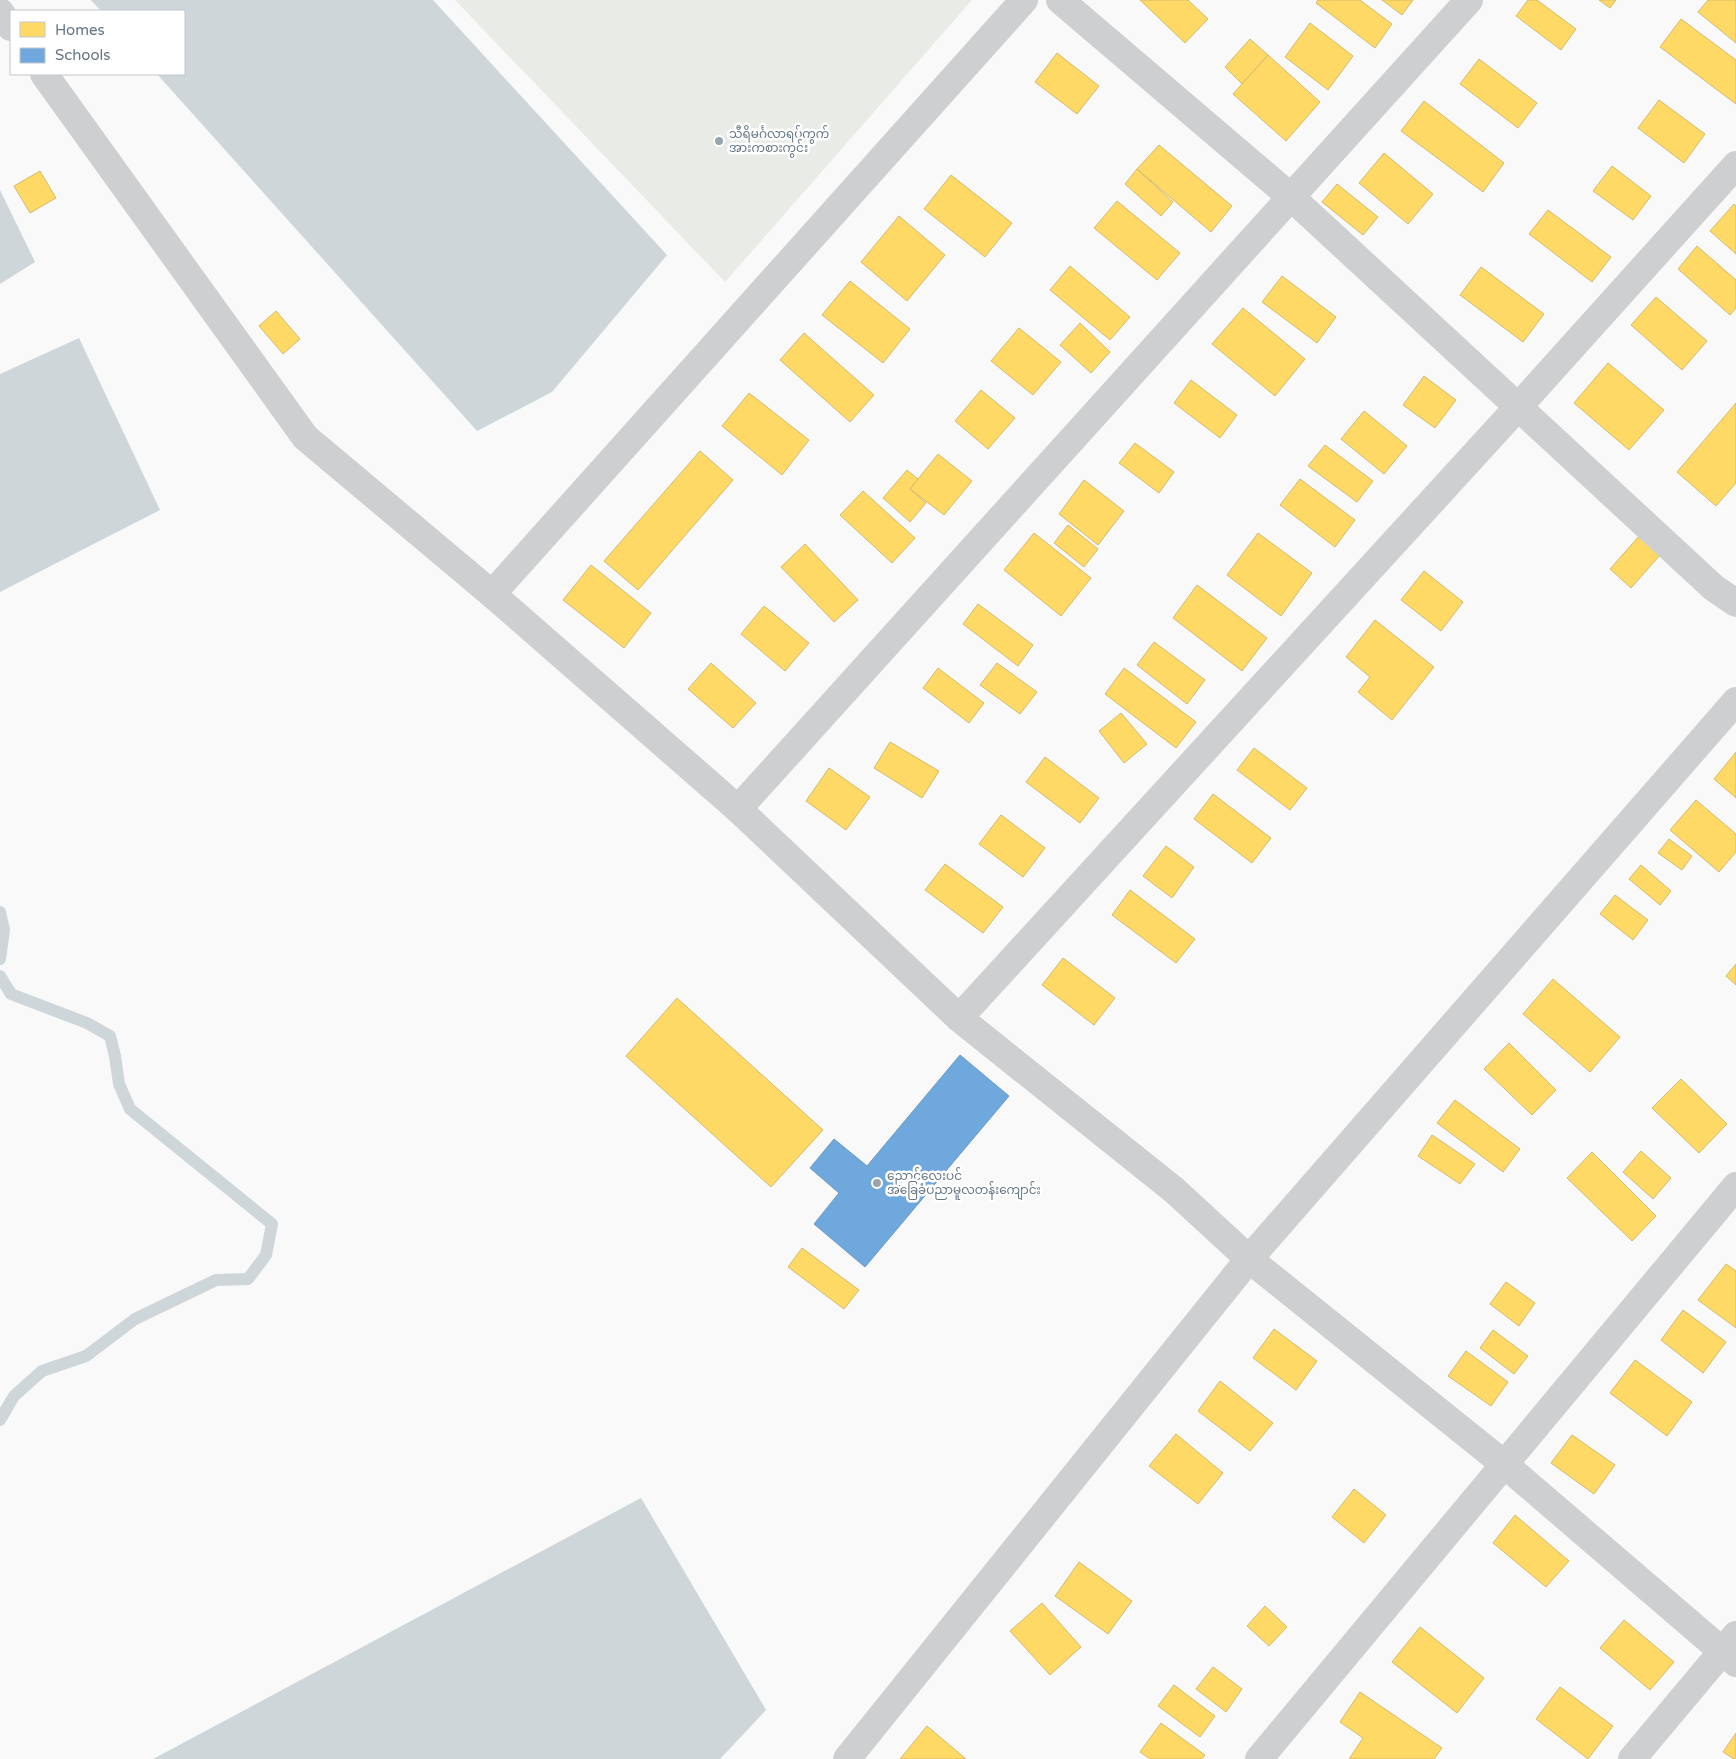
<svg xmlns="http://www.w3.org/2000/svg" width="1736" height="1759" font-family="'Varela Round','Noto Sans Myanmar',sans-serif">
<rect width="100%" height="100%" fill="#f9f9f9"/>
<path fill="#e8ebe6" d="M455 0H972L725 282Z"/>
<g fill="#ced6d9">
<path d="M91 0H433L667 255 552 392 477 431 157 74H184V11H101Z"/>
<path d="M0 190 35 262 0 284Z"/>
<path d="M79 338 160 510 0 592V374Z"/>
<path d="M641 1498 766 1710 720 1759H153Z"/>
</g>
<g fill="#ffd966" stroke="#d1bb6f">
<path d="M1140 0H1188L1208 19 1185 43Z"/>
<path d="M1318 0H1360L1392 24 1375 48 1316 3Z"/>
<path d="M1382 0H1413L1402 15Z"/>
<path d="M1528 0H1537L1576 29 1561 50 1516 16Z"/>
<path d="M1599 0H1616L1610 8Z"/>
<path d="M1708 0H1736V43L1698 12Z"/>
<path d="M1681 19 1736 60V104L1660 47Z"/>
<path d="M1310 23 1353 56 1328 90 1285 57Z"/>
<path d="M1250 39 1268 55 1242 84 1225 67Z"/>
<path d="M1057 53 1099 86 1077 114 1035 82Z"/>
<path d="M1268 55 1320 102 1286 141 1233 94Z"/>
<path d="M1479 59 1537 103 1518 128 1460 84Z"/>
<path d="M1659 100 1705 134 1684 163 1638 128Z"/>
<path d="M1424 101 1504 163 1483 192 1401 131Z"/>
<path d="M1159 145 1232 206 1211 232 1137 169Z"/>
<path d="M1384 153 1433 194 1408 224 1359 183Z"/>
<path d="M1612 166 1651 196 1633 220 1593 191Z"/>
<path d="M1137 169 1173 202 1161 216 1125 184Z"/>
<path d="M40 171 56 198 30 213 14 186Z"/>
<path d="M951 175 1012 223 985 257 924 209Z"/>
<path d="M1337 184 1378 217 1363 235 1322 202Z"/>
<path d="M1117 201 1180 253 1157 280 1094 228Z"/>
<path d="M1734 204 1736 206V254L1710 231Z"/>
<path d="M1548 210 1611 257 1592 282 1529 234Z"/>
<path d="M899 216 945 255 907 301 861 262Z"/>
<path d="M1697 246 1736 280V308L1730 315 1678 269Z"/>
<path d="M1070 266 1130 317 1110 340 1050 290Z"/>
<path d="M1481 267 1544 314 1523 342 1460 295Z"/>
<path d="M1282 276 1336 317 1317 343 1262 302Z"/>
<path d="M850 281 910 329 883 363 822 315Z"/>
<path d="M1656 297 1707 341 1682 370 1631 325Z"/>
<path d="M1243 308 1305 359 1275 396 1212 344Z"/>
<path d="M276 311 300 339 283 354 259 326Z"/>
<path d="M1080 323 1110 352 1091 373 1060 345Z"/>
<path d="M1019 328 1061 362 1033 395 991 361Z"/>
<path d="M804 333 874 395 850 422 780 360Z"/>
<path d="M1608 363 1664 410 1629 450 1574 403Z"/>
<path d="M1424 376 1456 400 1435 428 1403 405Z"/>
<path d="M1191 380 1237 415 1220 438 1174 403Z"/>
<path d="M981 390 1015 418 988 449 955 421Z"/>
<path d="M749 393 809 440 782 475 722 426Z"/>
<path d="M1736 403V483L1716 506 1677 472Z"/>
<path d="M1364 411 1407 446 1384 474 1341 439Z"/>
<path d="M1135 443 1174 472 1159 493 1119 463Z"/>
<path d="M1325 445 1373 481 1357 502 1308 466Z"/>
<path d="M700 451 733 480 638 590 604 561Z"/>
<path d="M938 454 972 481 944 515 910 489Z"/>
<path d="M907 470 918 479 910 489 926 503 910 522 883 498Z"/>
<path d="M1300 479 1355 520 1335 547 1280 505Z"/>
<path d="M1084 480 1124 511 1098 545 1059 514Z"/>
<path d="M863 491 915 538 892 563 840 515Z"/>
<path d="M1068 525 1098 549 1084 567 1054 543Z"/>
<path d="M1034 533 1091 578 1061 616 1004 570Z"/>
<path d="M1258 533 1312 573 1281 616 1227 575Z"/>
<path d="M1640 535 1661 554 1631 588 1610 569Z"/>
<path d="M805 544 858 600 834 622 781 567Z"/>
<path d="M591 565 651 613 624 648 563 600Z"/>
<path d="M1424 571 1463 602 1441 631 1401 600Z"/>
<path d="M1197 585 1267 638 1242 671 1173 618Z"/>
<path d="M978 604 1033 645 1018 666 963 624Z"/>
<path d="M764 606 809 643 785 671 741 634Z"/>
<path d="M1375 620 1434 667 1392 720 1358 692 1370 677 1346 657Z"/>
<path d="M1154 642 1205 680 1187 704 1137 665Z"/>
<path d="M711 663 756 703 733 728 688 689Z"/>
<path d="M997 663 1037 692 1020 714 980 685Z"/>
<path d="M938 668 984 703 969 723 923 688Z"/>
<path d="M1124 668 1196 722 1176 748 1105 694Z"/>
<path d="M1121 713 1147 744 1124 763 1099 731Z"/>
<path d="M890 742 939 771 922 798 874 768Z"/>
<path d="M1254 748 1307 788 1290 810 1237 770Z"/>
<path d="M1736 752V798L1714 779Z"/>
<path d="M1045 757 1099 798 1080 823 1026 782Z"/>
<path d="M829 768 870 797 846 830 806 801Z"/>
<path d="M1213 794 1271 838 1252 863 1194 819Z"/>
<path d="M1696 800 1736 834V852L1719 872 1670 830Z"/>
<path d="M1001 815 1045 848 1023 877 979 844Z"/>
<path d="M1669 839 1692 856 1682 870 1658 853Z"/>
<path d="M1166 846 1194 867 1172 898 1143 876Z"/>
<path d="M945 864 1003 907 983 933 925 890Z"/>
<path d="M1641 865 1671 891 1660 905 1629 879Z"/>
<path d="M1130 890 1195 939 1176 963 1112 915Z"/>
<path d="M1615 895 1648 920 1633 940 1600 914Z"/>
<path d="M1063 958 1115 998 1094 1025 1042 985Z"/>
<path d="M1736 964V985L1726 976Z"/>
<path d="M1553 979 1620 1037 1590 1072 1523 1014Z"/>
<path d="M677 998 823 1130 771 1187 626 1056Z"/>
<path d="M1509 1043 1556 1090 1532 1115 1484 1069Z"/>
<path d="M1681 1079 1727 1124 1699 1153 1652 1108Z"/>
<path d="M1455 1100 1520 1149 1503 1172 1437 1123Z"/>
<path d="M1432 1135 1475 1164 1460 1184 1418 1156Z"/>
<path d="M1641 1151 1671 1178 1653 1199 1623 1172Z"/>
<path d="M1592 1152 1656 1216 1632 1241 1567 1178Z"/>
<path d="M802 1248 859 1290 844 1309 788 1267Z"/>
<path d="M1726 1264 1736 1271V1328L1698 1300Z"/>
<path d="M1506 1282 1535 1303 1519 1326 1490 1304Z"/>
<path d="M1683 1310 1726 1342 1703 1373 1661 1340Z"/>
<path d="M1274 1329 1317 1361 1296 1390 1253 1358Z"/>
<path d="M1493 1330 1528 1356 1514 1374 1480 1348Z"/>
<path d="M1466 1351 1508 1382 1491 1406 1448 1376Z"/>
<path d="M1635 1360 1692 1402 1667 1436 1610 1393Z"/>
<path d="M1220 1381 1273 1423 1250 1451 1198 1411Z"/>
<path d="M1176 1434 1223 1473 1198 1504 1149 1466Z"/>
<path d="M1572 1435 1615 1465 1594 1494 1551 1463Z"/>
<path d="M1354 1489 1386 1515 1364 1543 1332 1517Z"/>
<path d="M1515 1515 1569 1561 1546 1587 1493 1543Z"/>
<path d="M1079 1562 1132 1601 1108 1634 1055 1596Z"/>
<path d="M1042 1603 1081 1647 1050 1675 1010 1631Z"/>
<path d="M1265 1606 1287 1627 1269 1646 1247 1626Z"/>
<path d="M1624 1620 1674 1662 1650 1690 1600 1648Z"/>
<path d="M1420 1627 1484 1678 1457 1713 1392 1662Z"/>
<path d="M1213 1667 1242 1689 1226 1712 1196 1689Z"/>
<path d="M1174 1685 1215 1716 1200 1737 1158 1706Z"/>
<path d="M1560 1687 1613 1726 1588 1759 1536 1719Z"/>
<path d="M1360 1692 1442 1748 1434 1759H1349L1363 1738 1340 1722Z"/>
<path d="M1161 1723 1205 1755 1202 1759H1150L1140 1752Z"/>
<path d="M927 1726 966 1759H900Z"/>
<path d="M1736 1733V1759H1734L1723 1752Z"/>
</g>
<path fill="#6fa8dc" stroke="#6c99c1" d="M960 1055 1009 1096 865 1267 814 1224 839 1193 810 1168 834 1139 867 1166Z"/>
<g fill="none" stroke-linecap="round" stroke-linejoin="round">
<g stroke="#ced6d9" stroke-width="12">
<path d="M0 912 4 930 0 959"/>
<path d="M0 976 11 994 87 1023 110 1036 115 1056 119 1084 130 1109 272 1224 266 1255 248 1279 216 1280 135 1319 86 1356 42 1371 14 1396 0 1420"/>
</g>
<g stroke="#cecfd0" stroke-width="28">
<path d="M1060 0 1292 198 1714 588 1736 603"/>
<path d="M0 12 11 27"/>
<path d="M44 74 305 437 492 594 738 809 959 1018 1174 1190 1249 1259 1504 1464 1736 1663"/>
<path d="M492 594 1024 0"/>
<path d="M738 809 1469 0"/>
<path d="M959 1018 1519 406 1736 165"/>
<path d="M847 1759 1249 1259 1736 701"/>
<path d="M1259 1759 1736 1186"/>
<path d="M1632 1759 1736 1635"/>
</g>
</g>
<g fill="#99a4ac" stroke="#fff" stroke-width="2">
<circle cx="719" cy="141" r="5"/>
<circle cx="877" cy="1183" r="5"/>
</g>
<g text-anchor="middle" dominant-baseline="central" stroke-width="5" stroke-linejoin="round" paint-order="stroke">
<g font-size="12" fill="#657683" stroke="#fff" text-anchor="start">
<text x="729" y="134">သီရိမင်္ဂလာရပ်ကွက်<tspan x="729" dy="14">အားကစားကွင်း</tspan></text>
<text x="887" y="1176">ညောင်လေးပင်<tspan x="887" dy="14">အခြေခံပညာမူလတန်းကျောင်း</tspan></text>
</g>
</g>
<rect x="10" y="10" width="175" height="65" fill="#ffffff" stroke="#c1c8cd"/>
<rect x="20" y="22" width="25" height="15" fill="#ffd966" stroke="#c1c8cd"/>
<text x="55" y="35" font-size="15" fill="#657683">Homes</text>
<rect x="20" y="48" width="25" height="15" fill="#6fa8dc" stroke="#c1c8cd"/>
<text x="55" y="60" font-size="15" fill="#657683">Schools</text>
</svg>
